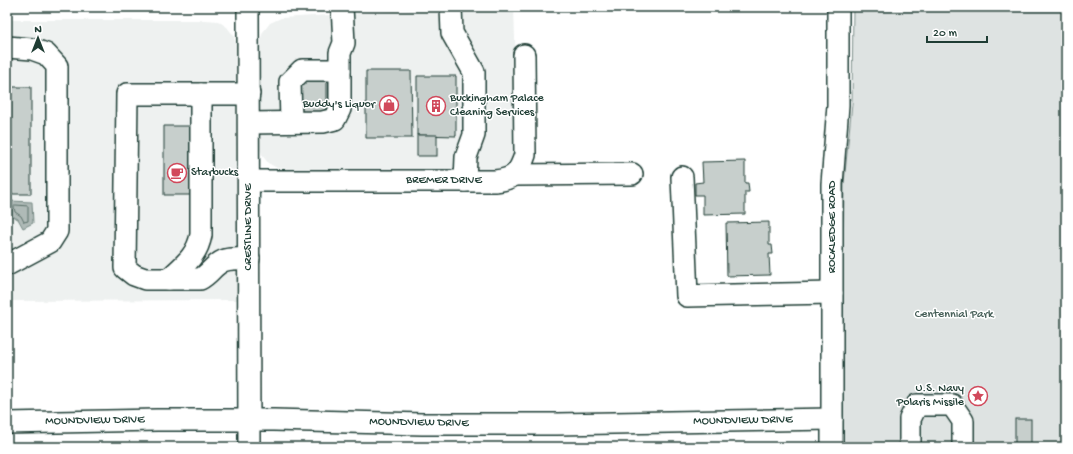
<svg xmlns="http://www.w3.org/2000/svg" width="1073" height="454" font-family="'Gochi Hand',sans-serif">
<rect width="100%" height="100%" fill="#fff"/>
<filter id="ink" filterUnits="userSpaceOnUse"><feTurbulence type="fractalNoise" baseFrequency=".025" numOctaves="2"/><feDisplacementMap in="SourceGraphic" scale="8" xChannelSelector="R" yChannelSelector="G"/><feConvolveMatrix kernelMatrix="1 2 1 2 8 2 1 2 1" color-interpolation-filters="sRGB"/></filter>
<g filter="url(#ink)">
<g fill="#eef1f0">
<path d="M450 7H514L518 132V143L512 166 499 172H321L277 168 268 163 262 155 260 148V54L261 38 263 32 270 23 281 18 413 10Z"/>
<path d="M7 20H206L218 21 227 27 230 31 233 34 236 43V62L237 300 7 301Z"/>
</g>
<path fill="#dee3e2" stroke="#7e908b" d="M853 7H1066V447H841L844 183 852 104Z"/>
<path fill="#afbab7" stroke="#758883" d="M10 201 32 202 33 223 23 228 18 219 10 215Z"/>
<g fill="none" stroke-linecap="round" stroke-linejoin="round">
<path stroke="#596f68" stroke-width="1" d="M16 205 28 206V221L24 222 21 216 15 212 14 207Z"/>
</g>
<g fill="#c7cfcc" stroke="#1f3d34">
<path d="M7 61H10V87H31V194H7Z"/>
<path d="M366 71H411L412 138H366Z"/>
<path d="M320 75 327 81V107L321 113H302L295 108V81Z"/>
<path d="M417 76H456V136L417 135Z"/>
<path d="M164 126H190V140H195L191 195H164Z"/>
<rect x="417" y="135" width="20" height="21"/>
<path d="M745 161V183H748L749 192H745V214L703 215V195H695V183L703 182 702 162Z"/>
<path d="M769 222V245H772L773 254H769L770 275 727 276 726 223Z"/>
<rect x="1015" y="419" width="16" height="28"/>
</g>
<g fill="none" stroke-linecap="round" stroke-linejoin="round">
<g stroke="#1f3d34" stroke-width="24">
<g id="minor">
<path d="M248 7 249 447"/>
<path d="M451 7 452 33 474 72V135L466 157 465 181"/>
<path d="M7 47 32 49 46 54 57 66V231L50 242 7 265"/>
<path d="M249 94H127L125 268 134 275 145 279H200C208 275 211 269 218 264 226 257 238 259 249 259"/>
<path d="M291 122 290 82 302 70H340"/>
<path d="M249 123 323 122 335 119 340 109V53L344 43 342 7"/>
<path d="M515 175 632 174"/>
<path d="M682 177 687 296 832 293"/>
<path d="M249 181H495C515 179 519 173 525 155L524 55"/>
<path d="M169 279C184 265 197 256 201 235V94"/>
<path d="M7 423 157 420H274L422 424H557L832 419"/>
<path d="M832 447V184L838 105V7"/>
<path d="M910 447V419L917 405H952L963 421V447"/>
</g>
</g>
<use href="#minor" stroke="#fff" stroke-width="21"/>
</g>
</g>
<defs>
<g id="shop-ring" transform="scale(1)"><circle r="9.5" fill="#fff" stroke="#d1495b" stroke-width="1.5"/><path d="M-5-2.5h2.3a2.7 3.5 0 0 1 5.4 0H5L5.5 6h-11ZM-1.5-2.5h3a1.5 2.3 0 0 0-3 0Z" fill="#d1495b"/></g>
<g id="building-ring" transform="scale(1)"><circle r="9.5" fill="#fff" stroke="#d1495b" stroke-width="1.5"/><path d="M-4-6H4V6H1V3H-1V6H-4ZM-2.5-4.3h1.7v1.8h-1.7ZM.8-4.3h1.7v1.8H.8ZM-2.5-1h1.7V.8h-1.7ZM.8-1h1.7V.8H.8Z" fill="#d1495b"/></g>
<g id="cafe-ring" transform="scale(1)"><circle r="9.5" fill="#fff" stroke="#d1495b" stroke-width="1.5"/><path d="M-5.5-4.5H6V0H3Q3 3.5 0 3.5H-2.5Q-5.5 3.5-5.5 0ZM3-3.2v2h1.7v-2ZM-6 4.5H4V6H-6Z" fill="#d1495b"/></g>
<g id="sight-ring" transform="scale(1)"><circle r="9.5" fill="#fff" stroke="#d1495b" stroke-width="1.5"/><path d="M0-6L1.8-2.2L6-1.7L2.9 1.2L3.7 5.4L0 3.3L-3.7 5.4L-2.9 1.2L-6-1.7L-1.8-2.2Z" fill="#d1495b"/></g>
</defs>
<g fill-rule="evenodd">
<use href="#shop-ring" x="389" y="105"/>
<use href="#building-ring" x="436" y="106"/>
<use href="#cafe-ring" x="177" y="173"/>
<use href="#sight-ring" x="978" y="396"/>
</g>
<g text-anchor="middle" dominant-baseline="central" stroke-width="3" stroke-linejoin="round" paint-order="stroke">
<g font-size="12" fill="#1f3d34" stroke="#fff" text-anchor="start">
<text x="450" y="99">Buckingham Palace<tspan x="450" dy="14">Cleaning Services</tspan></text>
<text x="375" y="105" text-anchor="end">Buddy's Liquor</text>
<text x="191" y="173">Starbucks</text>
<text x="964" y="389" text-anchor="end">U.S. Navy<tspan x="964" dy="14">Polaris Missile</tspan></text>
</g>
<g font-size="12" fill="#1f3d34" stroke="#fff">
<text x="444" y="181">BREMER DRIVE</text>
<text transform="translate(249 227) rotate(-90)">CRESTLINE DRIVE</text>
<text transform="translate(833 227) rotate(-90)">ROCKLEDGE ROAD</text>
<text transform="translate(95 421) rotate(-1)">MOUNDVIEW DRIVE</text>
<text transform="translate(743 421) rotate(-1)">MOUNDVIEW DRIVE</text>
<text transform="translate(419 423) rotate(1)">MOUNDVIEW DRIVE</text>
</g>
<g font-size="12" fill="#455e57" stroke="#fff">
<text x="954" y="315">Centennial Park</text>
</g>
</g>
<rect width="1073" height="454" fill="none" stroke="#fff" stroke-width="24"/>
<rect x="12" y="12" width="1049" height="430" fill="none" stroke="#1f3d34" stroke-width="1.5" filter="url(#ink)"/>
<g transform="translate(38 38)" stroke="#ffffff" stroke-width="3" paint-order="stroke">
<path d="M0-3L7 15L0 10L-7 15Z" fill="#1f3d34"/>
<text y="-6" font-size="11" font-weight="bold" text-anchor="middle" fill="#1f3d34">N</text>
</g>
<path d="M927 36v6h60v-6" fill="none" stroke="#1f3d34" stroke-width="2"/>
<text x="933" y="36" font-size="12" fill="#1f3d34" stroke="#ffffff" stroke-width="3" paint-order="stroke">20 m</text>
</svg>
